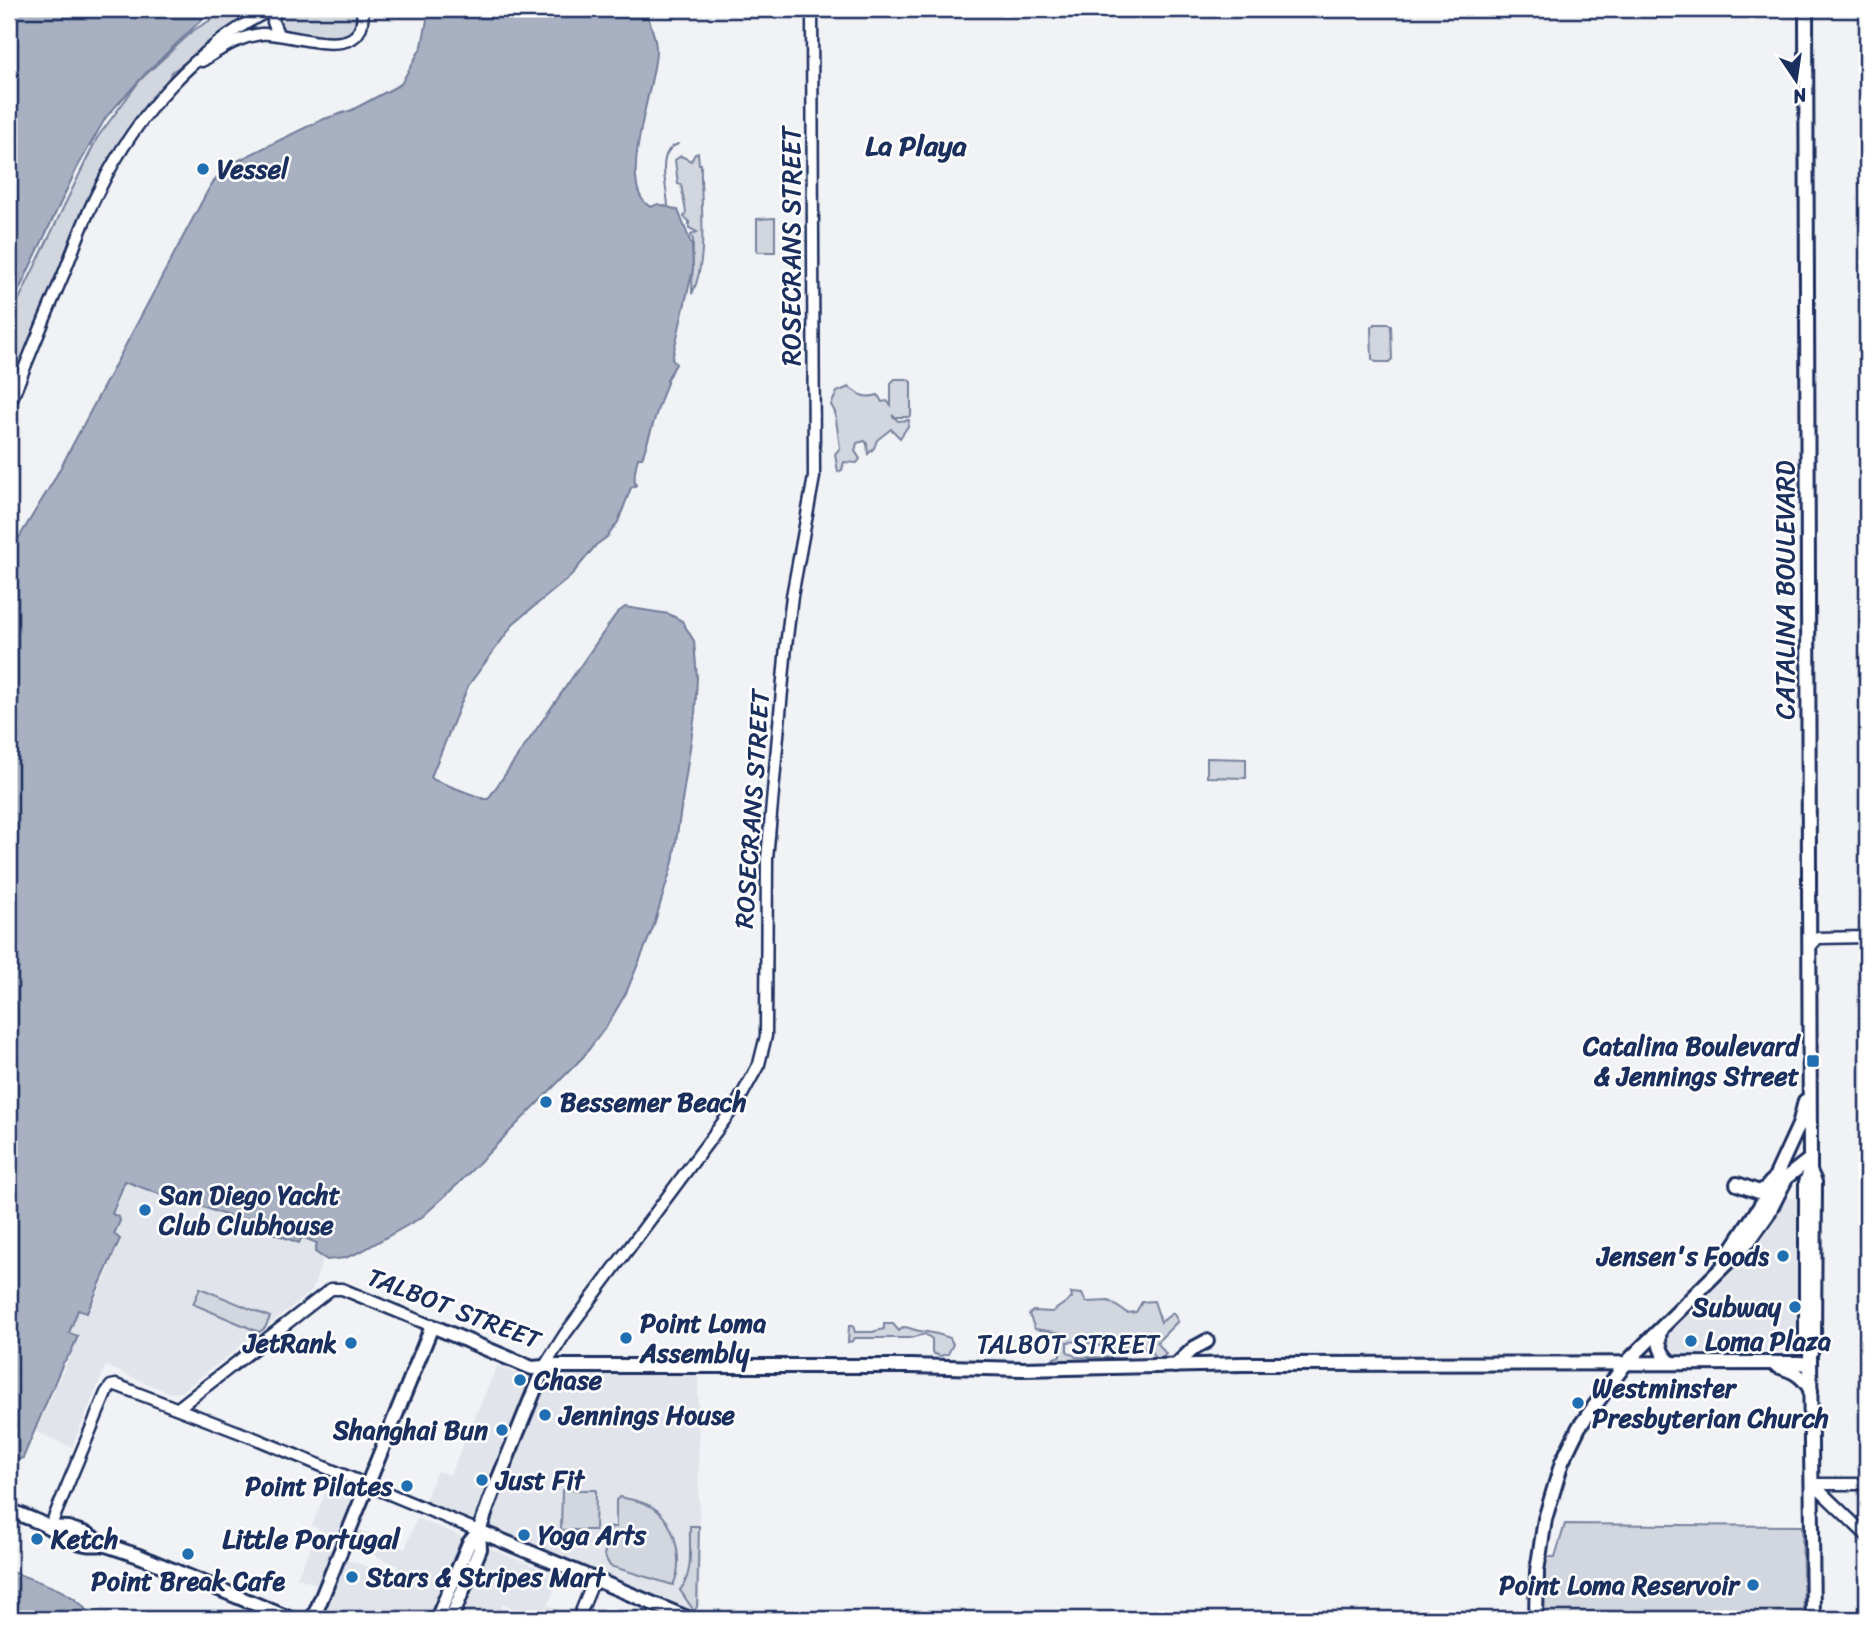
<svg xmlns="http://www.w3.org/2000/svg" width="1876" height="1628" font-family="Sriracha,sans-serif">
<rect width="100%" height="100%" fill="#f1f2f5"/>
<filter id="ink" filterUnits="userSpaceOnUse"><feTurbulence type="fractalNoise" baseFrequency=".0143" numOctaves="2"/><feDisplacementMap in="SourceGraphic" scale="14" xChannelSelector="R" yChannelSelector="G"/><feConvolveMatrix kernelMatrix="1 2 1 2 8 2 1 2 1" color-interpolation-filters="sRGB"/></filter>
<g filter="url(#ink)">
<g fill="#e1e4ea">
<path d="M125 1181 166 1197 169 1194 299 1243 302 1237 318 1243 319 1254 323 1259 312 1291 181 1392 170 1393 106 1366 72 1447 36 1432 78 1337 69 1333 79 1309 89 1313 121 1242 119 1237 114 1235 120 1220 112 1215Z"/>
<path d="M1785 1198H1799L1800 1201V1347L1794 1351 1668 1354 1664 1347V1335L1753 1249Z"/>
<path d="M497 1366 529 1379 552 1375 687 1373 695 1374 698 1377 700 1607 690 1609 425 1500 437 1471 450 1475Z"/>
<path d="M330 1481 354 1492 356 1496 317 1585 297 1577 319 1529 312 1525Z"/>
<path d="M417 1518 560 1577 548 1605 568 1613 566 1619H542L503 1604 496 1619H325L324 1616 346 1561H353L393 1577 398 1566 360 1549 354 1539 358 1529 405 1549Z"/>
</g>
<g fill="#d2d6df" stroke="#76829e" stroke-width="2">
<path d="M229 9H265L233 27 172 72 166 84 122 143 9 398V320L97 138 141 79 194 30Z"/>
<path d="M282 9H358C357 46 337 42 308 36 301 34 288 34 282 29 277 25 277 20 276 14Z"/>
<path d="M698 153 699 164H701C700 202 709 260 692 294L693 240 691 235 697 232 689 228V221L684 217 686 212 681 185 678 184 675 160 681 156 691 161 695 154Z"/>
<path d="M775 218V252H757V219Z"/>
<path d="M1375 324H1388L1391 326 1392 359 1389 362H1376L1372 359 1371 327Z"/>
<path d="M895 379H907L911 382V415L908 417H895L892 415 898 421 909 420 908 426 900 438 891 429 877 440 874 448 868 454 867 444 865 441 857 443 855 451 860 459 857 463 844 462 842 470 838 472 835 454 840 448 835 412 831 405 837 392 849 387C859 395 865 399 878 395L882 402 887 401 891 405V383Z"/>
<path d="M1207 758 1246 759V778L1207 777Z"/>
<path d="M200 1288 270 1317 265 1328 259 1332 193 1304Z"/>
<path d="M1071 1293 1082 1294 1086 1302 1109 1301 1127 1313 1136 1312 1142 1302 1154 1301 1161 1322 1173 1313 1178 1321 1157 1342 1166 1354 1159 1361 1154 1357 1151 1351 1133 1344 1115 1350 1081 1341 1067 1342V1351L1076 1357 1128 1358 1129 1361 1054 1362V1358L1060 1356 1059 1339 1062 1333 1035 1329 1029 1314 1033 1311 1052 1312 1072 1298Z"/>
<path d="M884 1324H893L899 1331 903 1327C910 1327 915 1331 920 1331 931 1332 939 1334 950 1338L953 1344 948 1354 940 1356 932 1353V1339L925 1334 910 1338H855L853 1341 848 1342 849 1326H853L855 1332H872L884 1329Z"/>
<path d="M562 1490H596L595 1530H561Z"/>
<path d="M620 1497C633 1500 647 1502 658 1511 676 1527 684 1563 673 1585L610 1566 604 1555 611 1527H616V1500Z"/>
<path d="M1565 1524 1802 1526 1804 1619H1542L1545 1557H1555Z"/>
<path d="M690 1526H699L697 1607 694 1611 680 1590C694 1573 689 1547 690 1526Z"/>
</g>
<g fill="#a8b0c2" stroke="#707c9a" stroke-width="2">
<path d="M9 9H213L147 72 106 117 77 168 9 311Z"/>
<path d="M426 9H645C649 21 657 38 656 51 656 85 614 189 651 207L658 204 678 210 692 246 693 269 672 359 676 364 667 379V383C657 408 651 433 642 458H638C636 465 633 479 636 485L631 488 618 522 607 537 596 545 570 577 515 622 468 686 431 777 434 780 484 799H488L617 613 625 607 669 614 682 621 694 641 697 678 695 714 673 862 653 928 626 993 608 1024 583 1057 458 1184 422 1217 360 1252 345 1258 327 1260 315 1252 317 1243 302 1237 299 1243 169 1194 164 1196 125 1181 112 1214 119 1217 120 1221 114 1234 120 1239 87 1313 78 1310 69 1333 78 1336 70 1354 63 1363 23 1458 9 1464V554L54 480 208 190 223 168 321 120 352 110 401 84 422 46 427 20Z"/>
<path d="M9 1571C37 1582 78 1590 92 1619H9Z"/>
</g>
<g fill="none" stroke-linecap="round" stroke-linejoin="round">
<path stroke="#707c9a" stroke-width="2" d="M668 207C668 189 654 152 678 144"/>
<g stroke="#1b2f5e" stroke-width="15">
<g id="minor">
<path d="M275 9 273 22 278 34"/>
<path d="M202 61C221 49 238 37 261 34 291 31 369 68 362 9"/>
<path d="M9 406C27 362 45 317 64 273 75 246 85 216 99 190 137 114 196 47 272 9"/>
<path d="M1810 947 1818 938 1867 937"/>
<path d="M544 1367 565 1334 738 1102 759 1064 766 1036 767 859 786 646 792 596 814 477 812 9"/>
<path d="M178 1408 331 1289H342L432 1326"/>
<path d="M1813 1484 1867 1536"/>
<path d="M1813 1484H1867"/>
<path d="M50 1527 106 1393 111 1386 116 1385 259 1440 479 1531"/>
<path d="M578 1619 594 1580"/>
</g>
</g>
<g stroke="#1b2f5e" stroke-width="18">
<g id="major">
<path d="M1806 9 1810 1159V1171L1815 1182 1814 1344 1810 1354"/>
<path d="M1737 1184 1759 1192 1766 1188 1771 1182"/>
<path d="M1724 1261 1766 1197 1799 1125 1805 1101"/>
<path d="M1661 1329C1656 1341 1661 1356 1672 1363"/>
<path d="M1806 1340V1182L1810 1171"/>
<path d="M1810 1357 1813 1619"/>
<path d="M1175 1366 1194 1348 1207 1341"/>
<path d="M1777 1366C1793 1371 1803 1375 1811 1391"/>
<path d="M9 1510C22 1516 38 1520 50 1528 68 1539 82 1547 103 1544"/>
<path d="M50 1527 68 1528 87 1534 103 1544 139 1556 291 1619"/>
<path d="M479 1531 690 1619"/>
<path d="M313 1619 432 1326 532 1368 556 1366H910L1023 1369 1243 1364 1799 1363 1810 1364"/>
<path d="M437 1619 469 1543 479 1531"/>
<path d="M451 1619 480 1549 479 1531 490 1500 544 1367"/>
<path d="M1536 1619 1537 1571 1545 1519 1562 1462 1579 1427 1626 1363 1749 1241 1768 1214 1787 1177 1810 1159"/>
</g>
</g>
<use href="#minor" stroke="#fff" stroke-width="10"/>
<use href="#major" stroke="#fff" stroke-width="12"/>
</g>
</g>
<g fill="#1f6fb2" stroke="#fff" stroke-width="2.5">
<circle cx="203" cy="169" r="7"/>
<rect x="1806" y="1054" width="14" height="14" rx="3.5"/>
<circle cx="546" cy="1102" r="7"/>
<circle cx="145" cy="1210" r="7"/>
<circle cx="1783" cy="1256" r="7"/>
<circle cx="1795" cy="1307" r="7"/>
<circle cx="626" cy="1338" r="7"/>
<circle cx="1691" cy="1341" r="7"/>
<circle cx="351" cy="1343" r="7"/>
<circle cx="520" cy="1380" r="7"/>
<circle cx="1578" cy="1403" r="7"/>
<circle cx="545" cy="1415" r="7"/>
<circle cx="502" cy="1430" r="7"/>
<circle cx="482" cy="1480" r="7"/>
<circle cx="407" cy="1486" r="7"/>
<circle cx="524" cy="1535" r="7"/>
<circle cx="37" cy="1539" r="7"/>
<circle cx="188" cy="1554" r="7"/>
<circle cx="352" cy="1577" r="7"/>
<circle cx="1753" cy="1585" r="7"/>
</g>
<g text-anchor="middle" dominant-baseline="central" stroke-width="5" stroke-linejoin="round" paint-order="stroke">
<g font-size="26" font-weight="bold" fill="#1b2f5e" stroke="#fff" text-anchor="start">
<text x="217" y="169">Vessel</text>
<text x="1799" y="1046" text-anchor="end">Catalina Boulevard<tspan x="1799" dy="30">&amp; Jennings Street</tspan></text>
<text x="560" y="1102">Bessemer Beach</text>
<text x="159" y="1195">San Diego Yacht<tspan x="159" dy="30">Club Clubhouse</tspan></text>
<text x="1769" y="1256" text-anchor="end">Jensen's Foods</text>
<text x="1781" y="1307" text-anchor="end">Subway</text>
<text x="640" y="1323">Point Loma<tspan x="640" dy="30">Assembly</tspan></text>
<text x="1705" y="1341">Loma Plaza</text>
<text x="337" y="1343" text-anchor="end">JetRank</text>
<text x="534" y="1380">Chase</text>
<text x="1592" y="1388">Westminster<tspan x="1592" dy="30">Presbyterian Church</tspan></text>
<text x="559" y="1415">Jennings House</text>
<text x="488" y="1430" text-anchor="end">Shanghai Bun</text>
<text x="496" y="1480">Just Fit</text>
<text x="393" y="1486" text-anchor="end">Point Pilates</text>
<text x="538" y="1535">Yoga Arts</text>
<text x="51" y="1539">Ketch</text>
<text x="366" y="1577">Stars &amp; Stripes Mart</text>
<text x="188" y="1581" text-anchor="middle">Point Break Cafe</text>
<text x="1739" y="1585" text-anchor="end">Point Loma Reservoir</text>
</g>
<g font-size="26" fill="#1b2f5e" stroke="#fff">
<text transform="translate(791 246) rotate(-90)">ROSECRANS STREET</text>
<text transform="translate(1785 590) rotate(-90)">CATALINA BOULEVARD</text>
<text transform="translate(752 809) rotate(-86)">ROSECRANS STREET</text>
<text transform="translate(454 1308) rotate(21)">TALBOT STREET</text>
<text x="1068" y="1344">TALBOT STREET</text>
</g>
<g font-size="28" font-weight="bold" fill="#1b2f5e" stroke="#fff">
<text x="916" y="145">La Playa</text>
<text x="311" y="1538">Little Portugal</text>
</g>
</g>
<rect width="1876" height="1628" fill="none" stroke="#fff" stroke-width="35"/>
<rect x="18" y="18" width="1841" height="1593" fill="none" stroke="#1b2f5e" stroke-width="2.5" filter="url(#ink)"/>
<g transform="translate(1796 80) rotate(167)" stroke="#ffffff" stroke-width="5" paint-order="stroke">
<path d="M0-5L12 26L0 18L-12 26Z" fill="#1b2f5e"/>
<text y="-10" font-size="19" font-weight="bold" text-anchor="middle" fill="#1b2f5e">N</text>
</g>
</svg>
